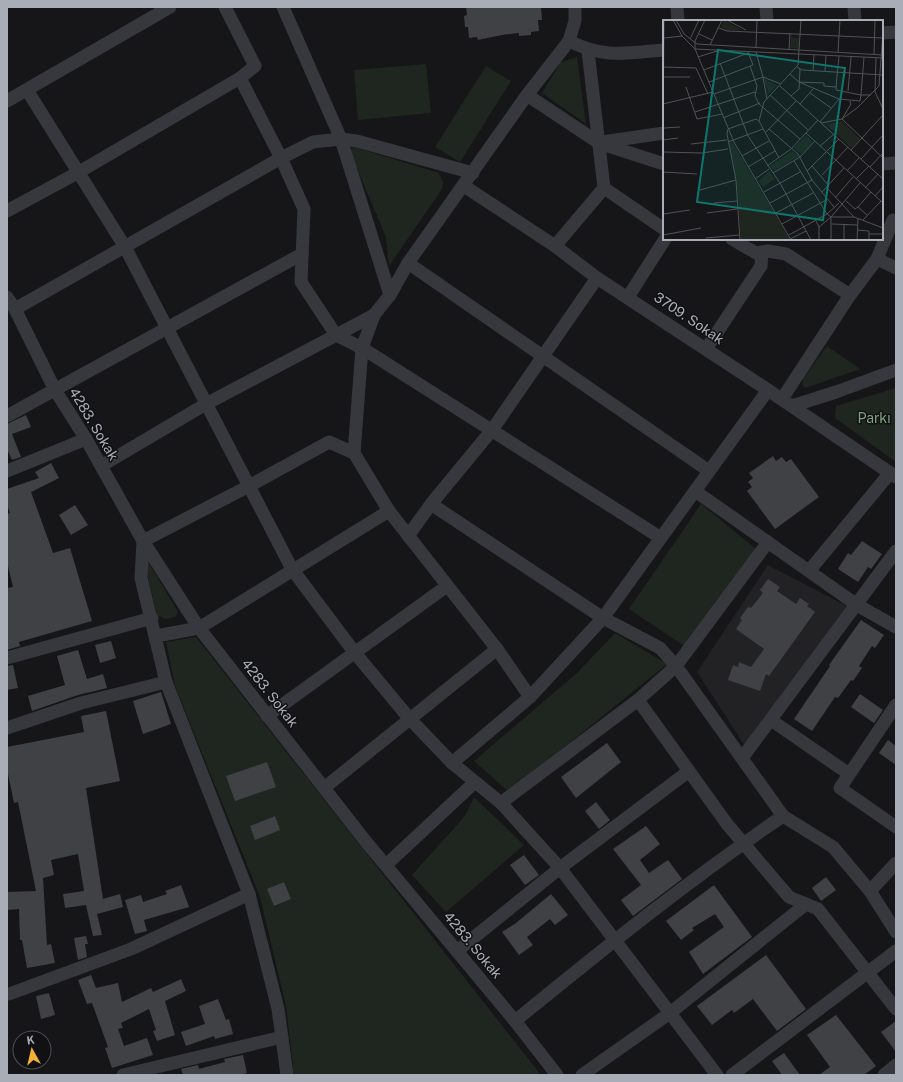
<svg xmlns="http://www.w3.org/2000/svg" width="903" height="1082" font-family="'Public Sans',sans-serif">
<rect width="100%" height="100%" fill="#161618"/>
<path fill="#222225" d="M768 565 847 606 745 746 697 672Z"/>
<g fill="#1e261f">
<path d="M577 57 586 124 542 93 561 62Z"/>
<path d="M426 64 431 113 358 120 354 70Z"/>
<path d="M486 66 511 81 460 162 435 147Z"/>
<path d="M352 148H357L439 173 443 183 442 189 389 266 386 237 351 154Z"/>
<path d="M827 346 860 369 805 388 802 384 803 379Z"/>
<path d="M896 388V462L835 418 836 406Z"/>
<path d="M701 504 756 549 684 646 629 609Z"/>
<path d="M146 558 178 612 175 617 166 619 157 615 146 570Z"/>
<path d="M615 633 667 664 509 792 474 761 577 673Z"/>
<path d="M196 637 541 1075H294L286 1006 260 897 175 686 166 642Z"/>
<path d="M474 797 524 845 446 912 412 875 465 816Z"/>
</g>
<g fill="#404145">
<path d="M466 7 541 8 542 20H538L539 31 531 32V35L519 36V33L502 35 478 40 477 37 469 38 468 27H465L464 16 467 15Z"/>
<path d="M26 415 31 427 12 434 21 457 12 460 7 449V424Z"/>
<path d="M773 456 776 461 782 457 786 462 791 459 819 497 775 529 747 491 752 487 748 482 753 478 749 473Z"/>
<path d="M51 463 59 478 31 492 53 553 70 548 92 621 19 642 20 646 7 650V588L13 587 7 562V514L10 513 7 505V489L39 478 35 472Z"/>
<path d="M75 505 88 525 71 535 59 515Z"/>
<path d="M862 541 882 554 871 569 868 567 858 582 838 569 848 553 851 555Z"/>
<path d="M768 579 780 587 777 591 796 604 800 598 809 604 807 606 815 612 769 676 766 674 760 691 728 680 733 665 738 667 739 662 751 667 764 649 736 629 742 620 740 618 748 607 751 608 763 593 760 590Z"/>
<path d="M861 620 884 635 875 648 872 646 859 666 862 668 853 681 851 680 838 698 835 697 812 731 794 719 830 666 829 665Z"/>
<path d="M111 641 116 658 100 663 95 645Z"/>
<path d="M78 650 87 679 103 674 107 688 78 695 32 711 28 696 65 685 57 656Z"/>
<path d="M13 665 18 688 7 690V666Z"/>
<path d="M161 692 171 724 143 734 133 701Z"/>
<path d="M860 694 883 710 874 723 851 707Z"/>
<path d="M106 711 120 781 86 788 103 899 120 894 123 907 97 914 102 935 93 936 86 905 65 908 63 894 84 891 78 854 51 860 54 875 43 878 47 945 51 944 55 963 27 968 22 940H20L19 909 7 910V892L36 891 18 802 14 803 7 769V747L84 732 81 716Z"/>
<path d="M888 740 896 746V765L879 753Z"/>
<path d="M607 743 621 762 576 798 561 777Z"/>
<path d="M267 762 276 787 235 801 226 776Z"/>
<path d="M596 802 610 820 599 829 585 811Z"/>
<path d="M275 816 280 830 255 840 250 826Z"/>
<path d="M646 826 660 844 640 860 649 873 668 860 682 879 633 916 621 900 641 885 613 849Z"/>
<path d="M524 855 539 875 525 885 510 865Z"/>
<path d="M826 877 836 890 821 901 812 888Z"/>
<path d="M284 882 291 899 274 906 267 889Z"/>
<path d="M181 885 189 907 144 920 147 931 135 934 125 900 141 895 143 902 167 894 165 891Z"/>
<path d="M714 885 752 937 703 974 689 952 724 927 715 914 692 928 694 930 681 940 666 921Z"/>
<path d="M551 894 568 915 555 925 550 919 527 937 533 945 519 955 502 932 516 923Z"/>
<path d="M86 936 88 944H85L87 957 78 960 74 938Z"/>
<path d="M766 955 806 1009 777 1031 753 999 734 1013 732 1010 712 1025 697 1006Z"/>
<path d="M91 975 96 988 118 983 122 1002 151 988 153 992 181 979 186 991 165 1001 175 1035 157 1041 153 1031 156 1030 149 1009 121 1023 123 1028 118 1029 124 1046 147 1038 153 1055 112 1068 105 1048 108 1047 92 1003 87 1004 78 980Z"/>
<path d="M49 993 55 1015 41 1019 36 996Z"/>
<path d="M218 999 226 1020 229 1019 233 1034 215 1039 214 1036 186 1046 181 1032 205 1024 199 1006Z"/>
<path d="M836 1015 876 1066 864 1075H819L830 1067 807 1035Z"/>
<path d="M896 1021V1052L881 1032Z"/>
<path d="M784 1053 800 1075H782L772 1061Z"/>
<path d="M243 1055 247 1073 240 1075H183L181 1069 198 1065 199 1069 225 1062 224 1059Z"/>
</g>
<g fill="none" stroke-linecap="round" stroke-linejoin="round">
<g stroke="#37383d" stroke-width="13">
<path d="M283 7 341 139 357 141 473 173"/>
<path d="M677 7 678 21"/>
<path d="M766 7 767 21"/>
<path d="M854 7 855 21"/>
<path d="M882 33 896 32"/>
<path d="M569 41C606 59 625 53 664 50"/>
<path d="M240 78 281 158 304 209 301 282 336 335 362 348 661 538"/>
<path d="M27 90 125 247 292 569 355 653 409 718 452 763 501 803 560 868 717 1075"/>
<path d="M527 95 599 143 664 164"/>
<path d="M7 101 170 7"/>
<path d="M602 142 664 133"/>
<path d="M882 164 896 163"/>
<path d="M464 186 555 246 597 278 768 390 896 477"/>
<path d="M604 188 664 229"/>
<path d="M7 211 79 172 240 78 255 66 225 7"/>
<path d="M732 239 756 253 768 251 786 254 850 295"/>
<path d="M555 246 604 188 588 51"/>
<path d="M877 259 896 268"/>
<path d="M408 263 709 471"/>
<path d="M7 297 15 309 55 390 86 439 143 541 199 628 367 843 515 1021 557 1075"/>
<path d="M628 297 665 239"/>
<path d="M15 309 281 158 313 142 341 139 390 295"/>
<path d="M706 349 761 266 762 252"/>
<path d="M782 399 850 295 877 259 893 220"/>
<path d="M792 406 836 392 896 370"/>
<path d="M7 416 302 254"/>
<path d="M101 466 206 404 374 315"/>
<path d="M7 471 86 439"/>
<path d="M695 491 857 605 896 627"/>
<path d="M431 504 603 618 660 648 676 666 783 816 833 847 870 891 896 932"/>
<path d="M408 536 431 504 492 430 597 278"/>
<path d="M809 571 890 473"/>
<path d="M156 636 199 628 389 511"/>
<path d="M7 658 152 618"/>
<path d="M530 697 497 649 389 511 354 453 362 348 374 315 390 295 408 263 527 95 569 41 575 21V7"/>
<path d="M638 700 727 824 789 897 818 909 896 1009"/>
<path d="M896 705 840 788 896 827"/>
<path d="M267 716 447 586"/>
<path d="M771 720 849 774"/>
<path d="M7 728 81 703 166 682"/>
<path d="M742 758 896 551"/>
<path d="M452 763 530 697 603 618 768 390"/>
<path d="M324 788 497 649"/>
<path d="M501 803 638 700 676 666 768 542"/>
<path d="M386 865 475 782"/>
<path d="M870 891 896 863"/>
<path d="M457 951 560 868 689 771"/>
<path d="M9 994 131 949 249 894"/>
<path d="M515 1021C602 950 690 879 783 816"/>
<path d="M123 1075 282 1037"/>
<path d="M287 1075 278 1009 249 894 166 682 141 578 143 541 249 486 329 442 354 453"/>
<path d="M582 1075 670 1013 806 904"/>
<path d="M732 1075 896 951"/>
<path d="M884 1075 896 1065"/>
</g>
</g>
<g text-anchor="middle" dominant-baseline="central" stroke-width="3" stroke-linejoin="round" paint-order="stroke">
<g font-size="14" fill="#a8adb8" stroke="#111113">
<text transform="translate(689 318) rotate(34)">3709. Sokak</text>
<text transform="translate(94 424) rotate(59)">4283. Sokak</text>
<text transform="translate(270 693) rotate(52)">4283. Sokak</text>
<text transform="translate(473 945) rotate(50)">4283. Sokak</text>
</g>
<g font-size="14" fill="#7fa381" stroke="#111113">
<text x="874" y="418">Parkı</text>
</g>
</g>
<g transform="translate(663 20)">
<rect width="220" height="220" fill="#161618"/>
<path d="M61 0 79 10H64L58 7ZM128 17 136 18V29L127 28ZM101 59 114 65 104 75 105 71ZM179 101 197 119 188 128 164 105ZM143 115 150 122 138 134 131 128ZM66 123H70L127 220H78L74 161ZM129 131 136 136 111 151 107 146ZM106 151 112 159 100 167 96 161Z" fill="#1e261f"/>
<path fill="none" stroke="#505258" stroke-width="1" d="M10 0 19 16 32 29 220 38M13 0 21 14 34 24 220 35M42 0 32 21V29L71 122 128 220M64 0 83 10M56 8 64 11 220 18M36 14 49 20M1 18 19 16M27 19 36 0M47 25 59 0M93 27 94 0M126 30 127 13M93 32 100 57 118 64M175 32 177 0M211 35 212 0M35 37 54 31M213 38 212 72 220 89M57 43 85 116 117 163 148 220M87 46 94 66 92 76 96 84 137 119M0 47 33 48 45 74M134 47 139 50 220 55M41 50 85 33M150 51 151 35M162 51 163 35M127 54 136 62 176 79 197 81 198 75H208M1 57H27M46 62 90 45 85 32M136 62 161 63V66L173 67V70L198 75 201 37M117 66 220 159M23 67 34 99 59 94M173 67 176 36M185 71 188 37M147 73 168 88M51 74 100 57 104 79M107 75 145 110M128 76 136 69 137 49M187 81 188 84 179 99 220 138M0 84 50 72M137 84 150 69M32 92 92 72M60 98 97 83M157 102 176 79M158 103 179 99 194 88 216 66 220 12M1 108 17 107M106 109 135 134 149 160 171 187M0 112 1 0M102 113 133 81M143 113 220 183M0 120 15 118M65 122 100 109M28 124 64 120M157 126 171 114M188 130 220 95M0 132 39 133 65 129M79 136 106 121M116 138 96 101 101 82 135 45 138 0M198 139 220 115M131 141 164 194 168 197H191M104 146 128 129 155 100M149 146 166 166M85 147 112 131M207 147 220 133M144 151 176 119M184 151 196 138M0 152 34 154M110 153 137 137 152 121M159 155 185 127M92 159 106 149M193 159 206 146M164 168 191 197 220 208M202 168 215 154M37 170 73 160M101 172 137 152M159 172 181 148M212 176 220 167M172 178 190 157M183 181 192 189 195 187 204 195M51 183 74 181M107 183 149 160M195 187 208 172M44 193 74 189M113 193 150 173M0 194 27 190M168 198V220M200 200 218 181M153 201 156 207V220M119 204 163 180M169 204 194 205M181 204V220M156 207 168 197 197 163M194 210 206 211V220M206 214H219M0 215 38 208M126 215 164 194 176 183M43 218 76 215M127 219 143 211M77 220 73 160 64 114 65 109 93 99 96 101M194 220 195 199"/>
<path fill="#0f766e" fill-opacity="0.15" stroke="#0f766e" stroke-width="2" d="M55 30 182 48 160 200 34 182Z"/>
<rect width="220" height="220" fill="none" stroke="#a8adb8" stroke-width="2"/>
</g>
<rect width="903" height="1082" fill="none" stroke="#a8adb8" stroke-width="16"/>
<g transform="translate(32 1050) rotate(352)"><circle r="19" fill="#111113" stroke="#4d4f55"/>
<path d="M0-3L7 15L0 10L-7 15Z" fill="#f2b134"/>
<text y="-6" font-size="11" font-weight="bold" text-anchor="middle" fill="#a8adb8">K</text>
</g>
</svg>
